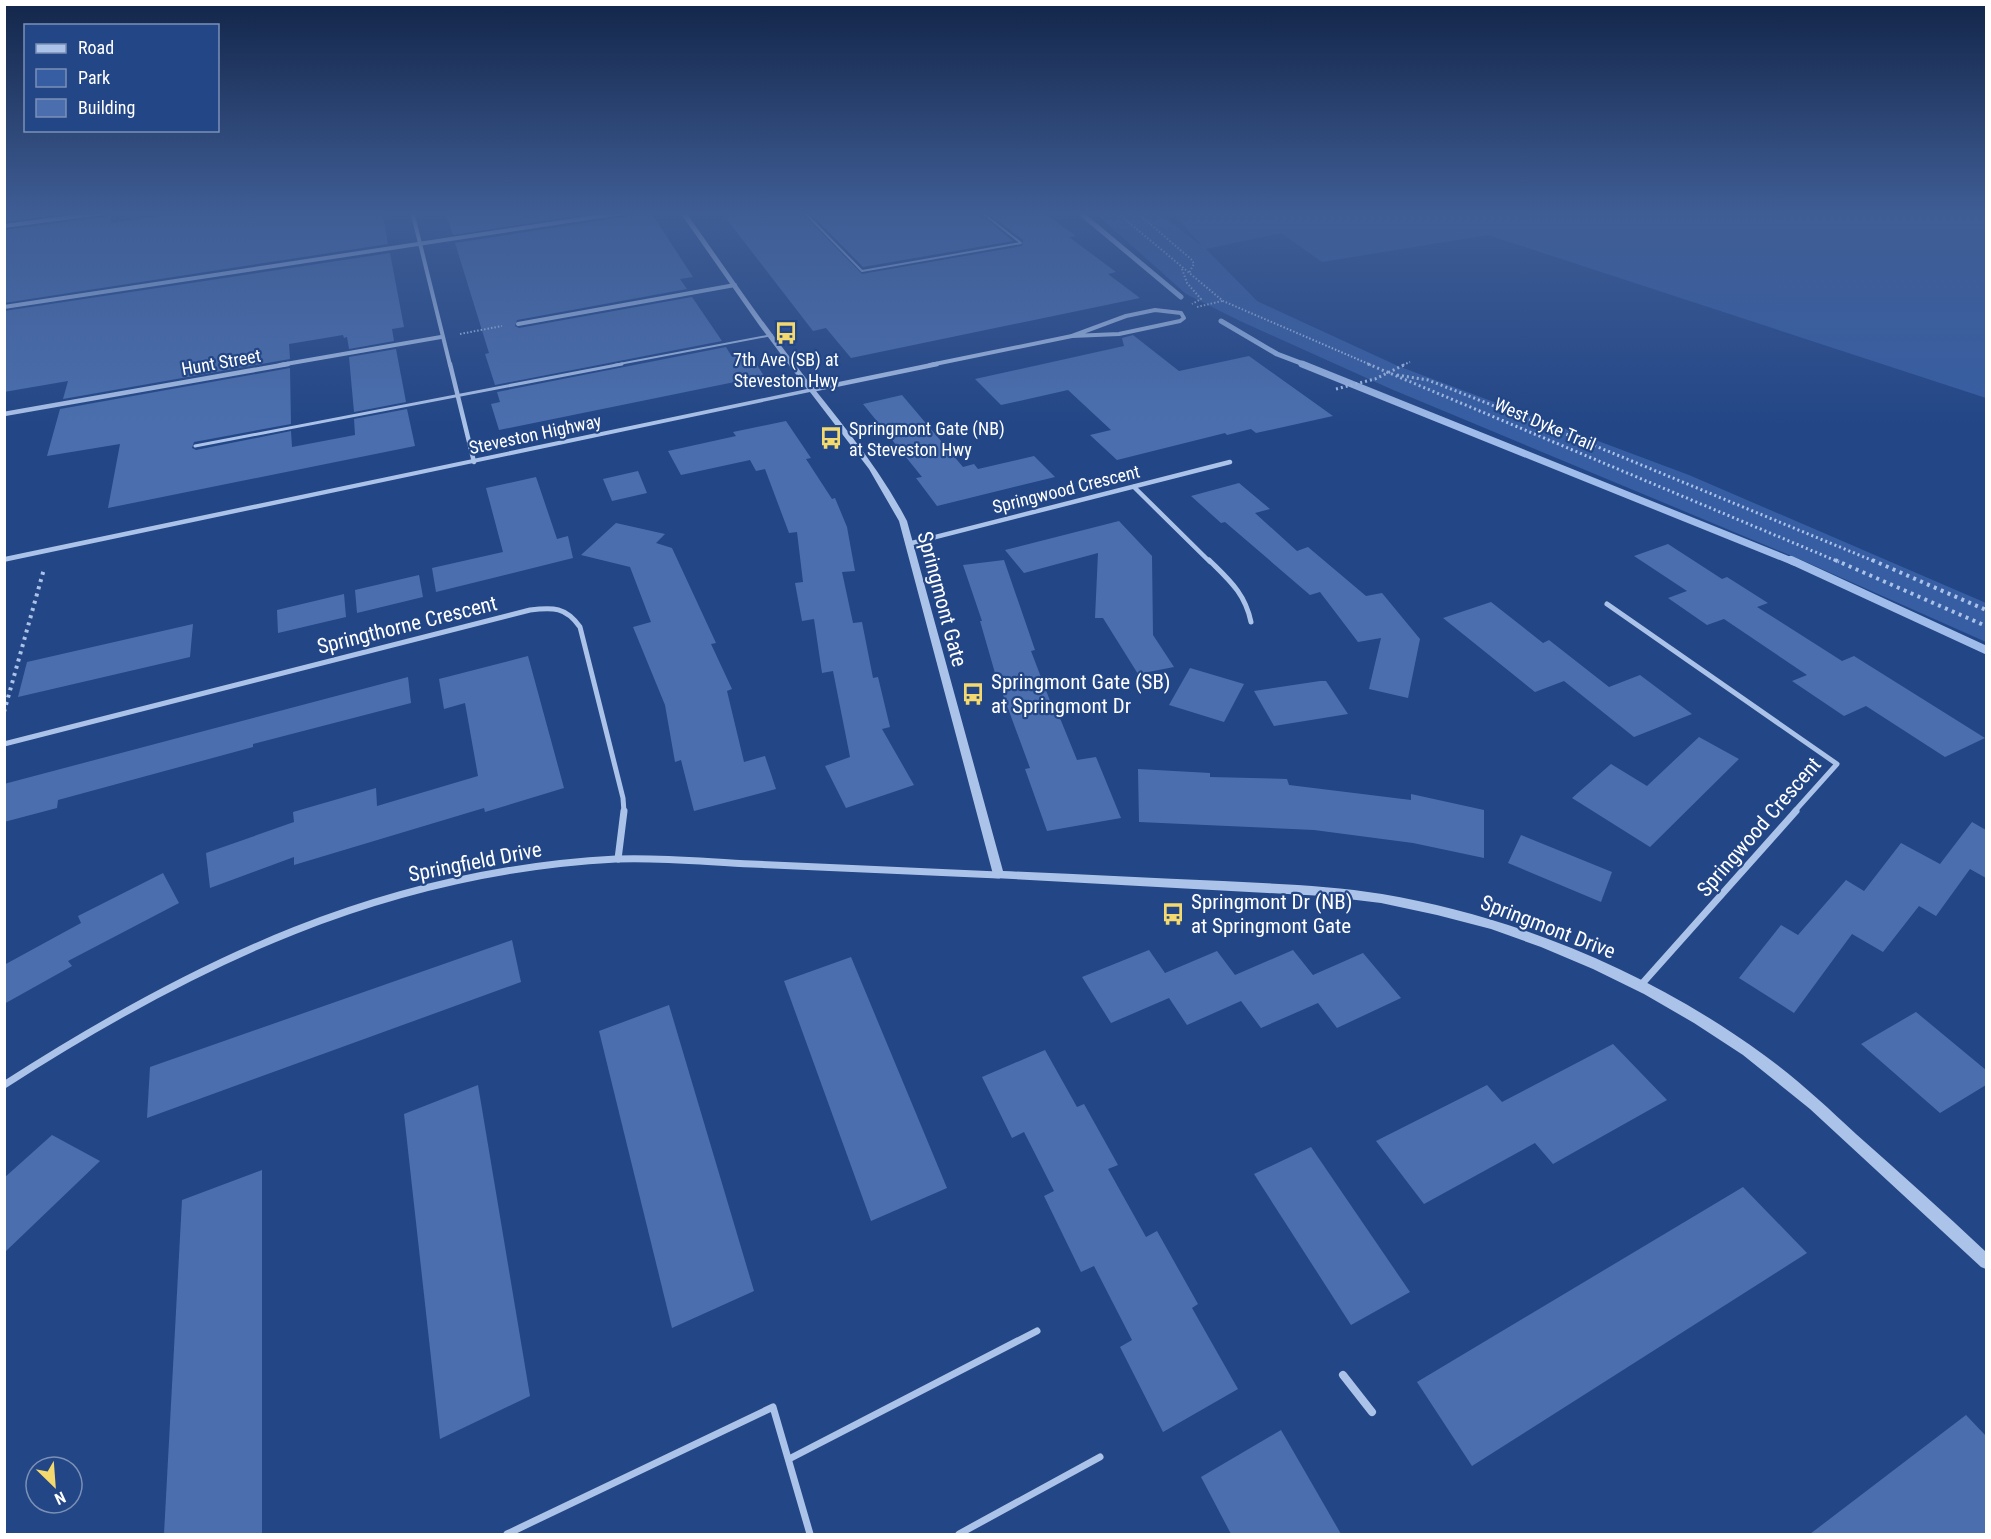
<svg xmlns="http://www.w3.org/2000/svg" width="1991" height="1539" font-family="'Roboto Condensed',sans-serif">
<rect width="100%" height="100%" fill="#234686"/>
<path fill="#375ea3" d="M1093 211H1156L1202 246 1171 211H1986V398L1488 235 1322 262 1281 233 1206 249 1257 301 1398 366 1689 475 1986 603V642L1806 562 1391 389 1240 321 1186 294Z"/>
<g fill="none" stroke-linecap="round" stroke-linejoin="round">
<g stroke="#a0bcea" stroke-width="5">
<path d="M1078 211 1181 297"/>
<path d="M1221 321 1277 354 1306 365"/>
</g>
<path stroke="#a0bcea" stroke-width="7" d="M1302 364 1794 562"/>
<path stroke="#a0bcea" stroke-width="8" d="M1791 560 1986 650"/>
</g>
<g fill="#4b6fae">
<path d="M4 211H87L4 222Z"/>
<path d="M200 211H382L388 244 4 303V230L111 216V223Z"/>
<path d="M445 211H609L453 235Z"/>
<path d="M639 211H650L693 277 680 279 687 289 517 320 515 326 519 328 692 297 722 341 495 385 485 354 489 353 455 243 636 215Z"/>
<path d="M724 211H800L862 274 1022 246 1023 240 985 211H1041L1076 236 1069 237 1116 272 1108 274 1140 298 851 358 826 328 813 331 725 217H729Z"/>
<path d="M808 211H977L1013 241 863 267Z"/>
<path d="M390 253 404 327 392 329 394 341 349 349 347 337 344 338 343 335 289 344 290 359 63 399 68 381 4 392V311Z"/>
<path d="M1133 335 1179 371 1249 356 1333 416 1256 433 1251 429 1227 435 1225 433 1117 460 1090 435 1111 430 1068 390 1001 405 975 379 1124 346 1122 338Z"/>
<path d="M726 347 732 357 750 354 764 376 499 430 491 404 500 402 497 392Z"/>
<path d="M396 349 406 402 354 412 349 357Z"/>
<path d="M290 368 291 424 194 442 192 448 196 450 291 431 292 447 355 435 354 419 407 409 415 446 108 508 120 444 47 456 60 409Z"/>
<path d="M902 395 963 467 974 464 978 469 1034 456 1055 477 937 506 916 478 922 477 863 404Z"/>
<path d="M786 421 811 458 806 459 832 499 835 498 847 527 855 571 842 572 853 623 862 622 873 678 878 677 890 727 882 729 914 785 846 808 825 766 850 757 833 671 822 673 814 619 802 621 795 583 803 582 797 532 789 533 765 469 756 471 750 460 681 475 668 451 736 436 733 432Z"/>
<path d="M638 471 647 493 612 501 603 479Z"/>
<path d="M536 477 557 539 568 536 573 558 436 592 432 568 503 552 486 488Z"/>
<path d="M1239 483 1270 509 1255 513 1297 551 1308 547 1366 596 1382 593 1420 639 1408 698 1369 689 1381 638 1358 642 1320 592 1310 595 1225 522 1221 523 1191 496Z"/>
<path d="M1119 521 1152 556 1153 635 1174 667 1138 674 1103 618H1095L1098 553 1024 573 1005 550Z"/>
<path d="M616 523 665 534 656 543 672 548 716 643 711 644 732 689 727 691 744 762 765 756 776 789 694 811 681 760 675 762 665 705 633 627 651 622 630 567 581 555Z"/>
<path d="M1668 544 1722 579 1727 577 1768 603 1757 607 1842 661 1854 656 1985 738 1945 757 1866 706 1844 716 1792 681 1807 675 1724 619 1707 625 1668 598 1687 591 1634 556Z"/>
<path d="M1004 560 1035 650 1031 651 1052 706H1055L1077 760 1096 757 1121 818 1047 831 1025 769 1030 768 995 673 980 621H982L963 565Z"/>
<path d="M419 575 423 597 357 613 355 590Z"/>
<path d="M344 594 346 617 278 633 277 610Z"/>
<path d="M1491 602 1543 643 1549 640 1609 687 1640 675 1692 714 1634 737 1564 681 1535 692 1443 618Z"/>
<path d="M193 624 190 657 18 697 27 662Z"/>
<path d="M528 656 564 788 485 812 484 808 294 865V857L210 888 206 853 294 822 293 812 376 788 377 806 478 776 465 703 444 709 439 679Z"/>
<path d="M1190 668 1244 684 1224 722 1169 705Z"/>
<path d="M408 677 411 703 253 744V747L58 800 57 808 4 822V784Z"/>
<path d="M1320 681H1326L1348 714 1274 726 1254 691Z"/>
<path d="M1699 737 1739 759 1650 847 1572 798 1611 764 1647 786Z"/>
<path d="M1138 769 1210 773V777L1287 779 1289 785 1411 800V794L1484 810V858L1413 843 1314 830 1139 822Z"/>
<path d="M1972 822 1986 830V878L1970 869 1936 916 1919 906 1883 952 1852 934 1794 1013 1739 978 1781 925 1798 935 1846 880 1864 891 1901 843 1940 864Z"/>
<path d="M1521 835 1612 872 1601 902 1508 863Z"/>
<path d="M163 873 179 903 68 961 72 966 4 1004V965L81 923 78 916Z"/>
<path d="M512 940 521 982 147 1118 150 1067Z"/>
<path d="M1149 950 1165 973 1217 951 1235 975 1293 950 1313 975 1363 953 1401 998 1337 1028 1318 1003 1261 1028 1241 1001 1187 1025 1169 998 1111 1023 1082 977Z"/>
<path d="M851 957 947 1188 871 1221 784 981Z"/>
<path d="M669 1005 754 1291 672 1328 599 1031Z"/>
<path d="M1916 1012 1986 1070V1085L1940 1113 1861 1044Z"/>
<path d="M1613 1044 1667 1100 1553 1164 1535 1143 1424 1204 1376 1141 1487 1085 1502 1102Z"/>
<path d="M1045 1050 1077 1107 1084 1104 1118 1165 1108 1169 1146 1237 1157 1231 1198 1304 1192 1308 1238 1389 1163 1432 1120 1347 1132 1340 1094 1266 1081 1272 1044 1196 1054 1191 1024 1132 1012 1138 982 1077Z"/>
<path d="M478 1085 530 1396 440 1439 404 1114Z"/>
<path d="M52 1135 100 1161 4 1253V1178Z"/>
<path d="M1311 1147 1410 1292 1351 1325 1254 1174Z"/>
<path d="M262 1170V1534H164L182 1200Z"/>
<path d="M1743 1187 1807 1253 1472 1466 1417 1382Z"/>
<path d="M1966 1415 1986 1436V1534H1810Z"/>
<path d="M1281 1430 1341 1534H1231L1201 1477Z"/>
</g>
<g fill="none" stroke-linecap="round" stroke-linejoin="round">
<g stroke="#acc3e9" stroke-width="2" stroke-dasharray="1.5 2" stroke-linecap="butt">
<path d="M1115 211 1223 301 1371 365"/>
<path d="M1135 211 1192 260 1194 264 1189 273"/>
<path d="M1182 269 1187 283 1201 299 1192 304"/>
<path d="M1197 307 1222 301"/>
<path d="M460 334 502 326"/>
<path d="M1403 365 1410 362"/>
</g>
<g stroke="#acc3e9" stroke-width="3" stroke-dasharray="2 3" stroke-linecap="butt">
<path d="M1368 364 1839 562"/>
<path d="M1397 375 1428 380 1581 440 1876 562"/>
<path d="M1336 389 1375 379 1406 364"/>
</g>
<g stroke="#acc3e9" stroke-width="4" stroke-dasharray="3 4.5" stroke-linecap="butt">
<path d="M1835 560 1986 626"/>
<path d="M1872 560 1986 610"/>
<path d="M4 712 44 569"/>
</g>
<g stroke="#acc3e9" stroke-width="2">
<path d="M803 211 862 271 1021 243 980 211"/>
<path d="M614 365 772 335"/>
</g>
<path stroke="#acc3e9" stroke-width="3" d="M195 446 622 364"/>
<g stroke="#acc3e9" stroke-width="7">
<path d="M789 1459 1037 1331"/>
<path d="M507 1534 773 1407 810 1534"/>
<path d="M959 1534 1100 1457"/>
</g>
<path stroke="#acc3e9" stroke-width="8" d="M1343 1375 1372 1412"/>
<g stroke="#acc3e9" stroke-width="4">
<path d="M412 211 450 365"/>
<path d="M4 226 117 211"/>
<path d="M4 307 635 211"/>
<path d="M1155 310 1181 313 1184 318 1180 321 1119 334 1072 336 1126 316Z"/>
<path d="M518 324 735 285"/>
<path d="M280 365 441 337"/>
<path d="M930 365 1072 336"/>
</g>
<g stroke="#acc3e9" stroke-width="4.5">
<path d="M450 364 474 462"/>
<path d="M811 390 937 364"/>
<path d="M4 414 288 364"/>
<path d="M1134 487 1210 562"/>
<path d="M908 544 1230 462"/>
</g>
<g stroke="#acc3e9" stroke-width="5">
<path d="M1209 560C1229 580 1245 593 1251 622"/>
<path d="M1607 604 1837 764 1794 812"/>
<path d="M4 744 530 610C553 607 566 607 580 627L623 798 624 812"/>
</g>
<g stroke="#acc3e9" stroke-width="7">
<path d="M618 859 624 811"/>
<path d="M1640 986 1796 811"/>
<path d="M4 1085C195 962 385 871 616 859 661 857 707 862 752 864 834 868 916 871 998 875"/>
</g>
<path fill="#acc3e9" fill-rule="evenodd" d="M679 211H685C722 263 758 317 798 368 836 417 878 465 907 521L1003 871C1076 874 1149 878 1223 881 1276 884 1329 885 1382 894 1518 917 1652 973 1764 1055 1797 1079 1826 1106 1856 1134 1900 1173 1944 1212 1986 1252V1269L1981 1267 1810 1109 1743 1055 1694 1023 1644 994 1593 969 1541 947 1491 929 1437 915 1381 903 1323 896 994 878 899 521 869 469 810 392 4 562V557L807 389 759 325Z"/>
</g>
<linearGradient id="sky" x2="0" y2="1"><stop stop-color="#13264a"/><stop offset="0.5" stop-color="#3f5d95"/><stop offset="1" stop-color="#3f5d95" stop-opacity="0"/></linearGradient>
<rect width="1991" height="426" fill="url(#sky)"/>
<defs>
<g id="bus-bare" transform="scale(1.8)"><path d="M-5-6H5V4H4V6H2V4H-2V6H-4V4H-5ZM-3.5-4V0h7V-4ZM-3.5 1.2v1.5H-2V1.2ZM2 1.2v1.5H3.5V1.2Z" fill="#f4d96f" stroke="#234686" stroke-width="2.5" paint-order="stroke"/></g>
</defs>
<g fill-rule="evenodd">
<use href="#bus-bare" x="786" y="333"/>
<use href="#bus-bare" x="831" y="438"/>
<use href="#bus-bare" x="973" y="694"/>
<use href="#bus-bare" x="1173" y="914"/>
</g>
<g text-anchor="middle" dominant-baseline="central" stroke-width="4.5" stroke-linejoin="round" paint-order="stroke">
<g font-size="18" fill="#fff" stroke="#234686">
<text x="786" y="359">7th Ave (SB) at<tspan x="786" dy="21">Steveston Hwy</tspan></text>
<text x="849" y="428" text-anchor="start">Springmont Gate (NB)<tspan x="849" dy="21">at Steveston Hwy</tspan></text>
</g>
<g font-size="18" fill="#fff" stroke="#234686">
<text transform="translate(221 362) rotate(-10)">Hunt Street</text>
<text transform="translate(1545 424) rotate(23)">West Dyke Trail</text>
<text transform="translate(535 434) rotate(-12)">Steveston Highway</text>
<text transform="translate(1066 489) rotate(-14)">Springwood Crescent</text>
</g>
<g font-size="21" fill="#fff" stroke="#234686">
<text transform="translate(942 599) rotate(75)">Springmont Gate</text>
<text transform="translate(407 625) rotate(-14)">Springthorne Crescent</text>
<text transform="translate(1759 827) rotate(-49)">Springwood Crescent</text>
<text transform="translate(475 862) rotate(-11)">Springfield Drive</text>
<text transform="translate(1548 927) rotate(21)">Springmont Drive</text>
</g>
<g font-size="21" fill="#fff" stroke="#234686" text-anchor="start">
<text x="991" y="682">Springmont Gate (SB)<tspan x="991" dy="24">at Springmont Dr</tspan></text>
<text x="1191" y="902">Springmont Dr (NB)<tspan x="1191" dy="24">at Springmont Gate</tspan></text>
</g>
</g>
<rect width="1991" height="1539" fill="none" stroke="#ffffff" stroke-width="12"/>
<rect x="24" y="24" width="195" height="108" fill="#234686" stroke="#7b90b6" stroke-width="1.5"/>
<rect x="36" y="44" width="30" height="9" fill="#acc3e9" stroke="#7b90b6" stroke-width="1.5"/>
<text x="78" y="54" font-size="18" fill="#ffffff">Road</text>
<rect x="36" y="69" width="30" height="18" fill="#375ea3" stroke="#7b90b6" stroke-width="1.5"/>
<text x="78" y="84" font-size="18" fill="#ffffff">Park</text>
<rect x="36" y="99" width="30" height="18" fill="#4b6fae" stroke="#7b90b6" stroke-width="1.5"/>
<text x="78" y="114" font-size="18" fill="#ffffff">Building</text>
<g transform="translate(54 1485) rotate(155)"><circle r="28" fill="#234686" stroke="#7b90b6" stroke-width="1.5"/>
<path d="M0-4.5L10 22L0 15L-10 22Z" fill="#f4d96f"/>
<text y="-9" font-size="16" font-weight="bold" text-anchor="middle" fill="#ffffff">N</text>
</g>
</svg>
